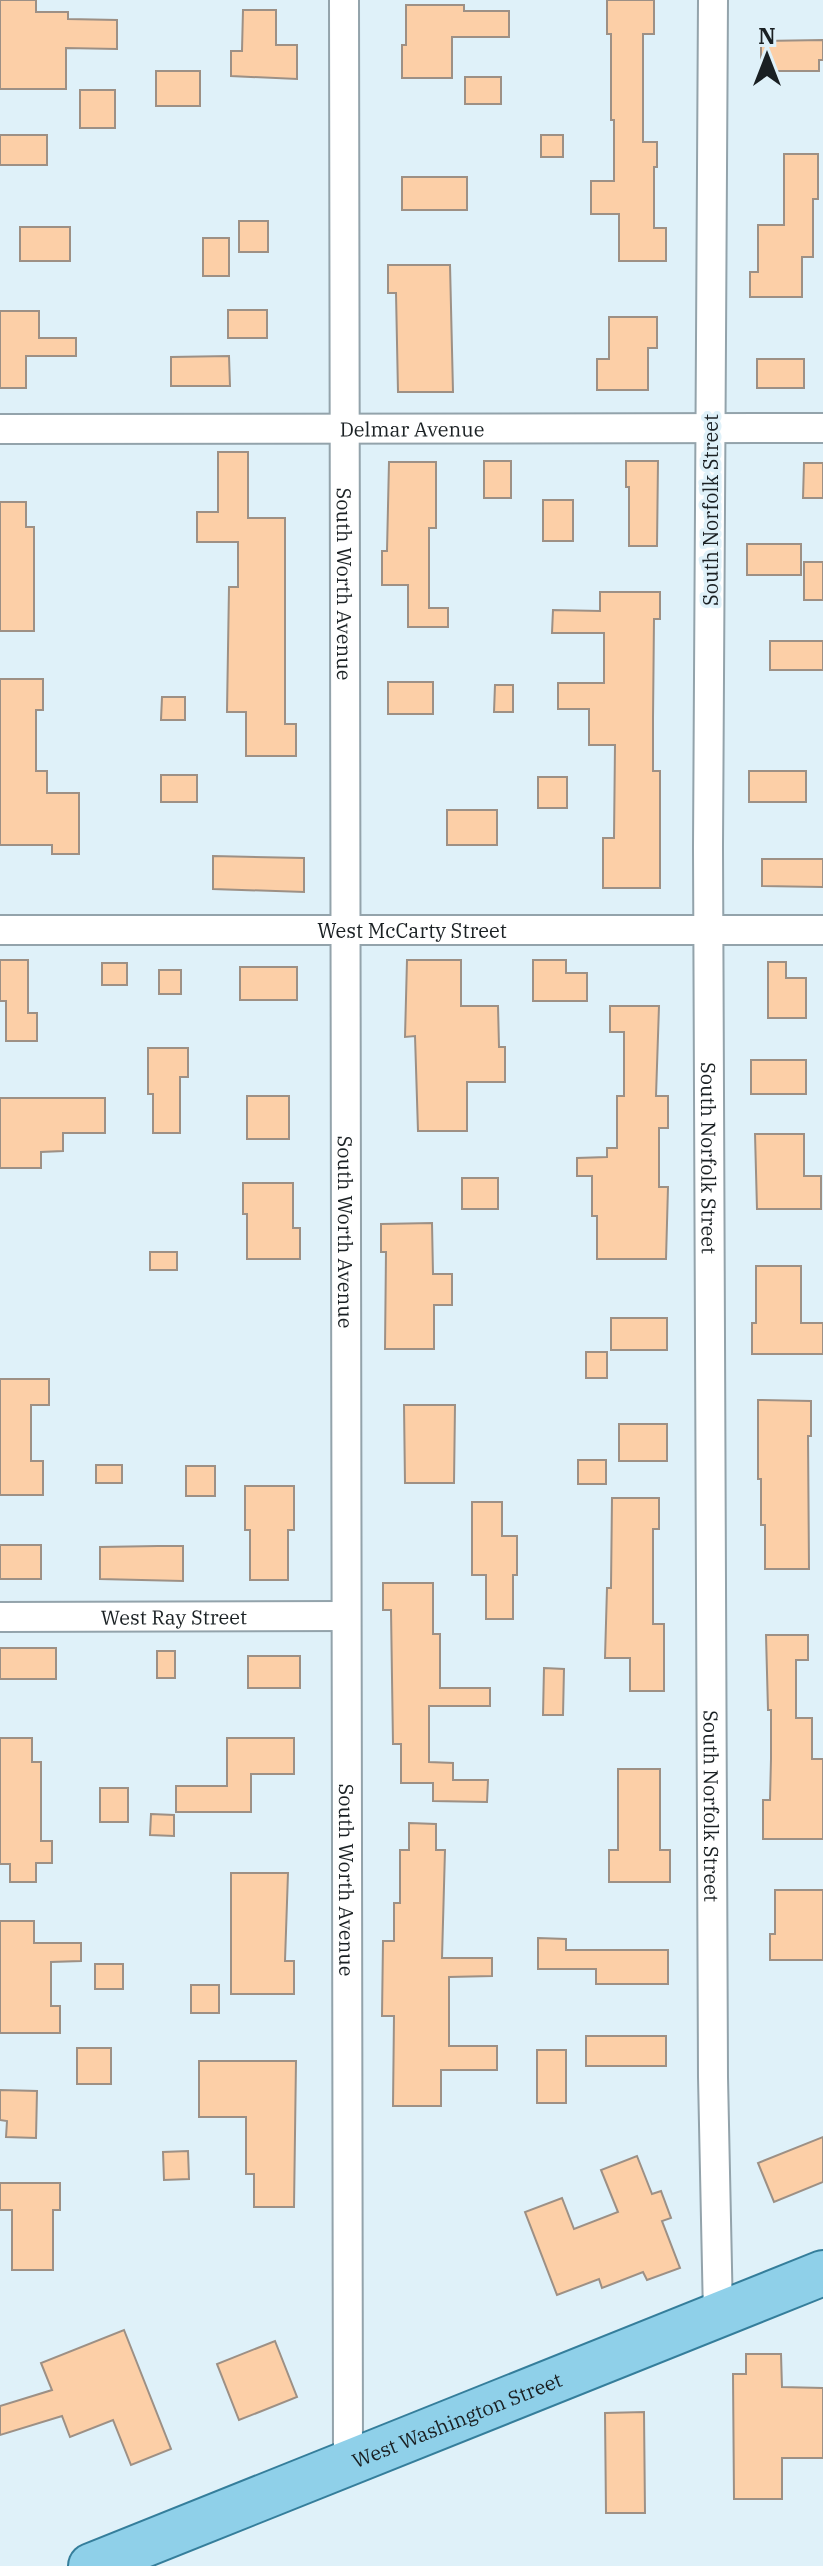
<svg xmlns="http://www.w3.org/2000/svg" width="823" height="2566" font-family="'IBM Plex Serif',serif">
<rect width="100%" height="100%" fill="#dff1f9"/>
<g fill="#fccfa7" stroke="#9d9085" stroke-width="2">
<path d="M0 0H36V12H68V19L117 20V49L66 48V89H0Z"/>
<path d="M607 0H654V34H643V142H657V167H654V228H666V261H619V214H591V181H614V120H611V34H607Z"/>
<path d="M406 5H464V11H509V37H452V78H402V45H406Z"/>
<path d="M243 10H276V45H297V79L231 76V51H242Z"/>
<path d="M823 40V60H819V71H761V41Z"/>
<rect x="156" y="71" width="44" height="35"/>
<rect x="465" y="77" width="36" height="27"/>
<rect x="80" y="90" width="35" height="38"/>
<rect x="0" y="135" width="47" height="30"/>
<rect x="541" y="135" width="22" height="22"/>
<path d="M784 154H818V199H813V257H802V297H750V272H758V225H784Z"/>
<rect x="402" y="177" width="65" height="33"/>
<rect x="239" y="221" width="29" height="31"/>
<rect x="20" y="227" width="50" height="34"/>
<rect x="203" y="238" width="26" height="38"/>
<path d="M388 265H450L453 392H398L396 293H388Z"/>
<rect x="228" y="310" width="39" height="28"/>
<path d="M0 311H39V338H76V356H26V388H0Z"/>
<path d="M609 317H657V348H648V390H597V359H609Z"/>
<path d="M229 356 230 386H171V357Z"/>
<rect x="757" y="359" width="47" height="29"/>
<path d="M218 452H248V518H285V724H296V756H246V712H227L229 587H238V542H197V512H218Z"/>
<rect x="484" y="461" width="27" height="37"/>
<path d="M626 461H658L657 546H629V487H626Z"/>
<path d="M389 462H436V528H429V608H448V627H408V585H382V551H387Z"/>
<path d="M804 463H823V498H803Z"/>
<rect x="543" y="500" width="30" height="41"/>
<path d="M0 502H26V527H34V631H0Z"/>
<rect x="747" y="544" width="54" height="31"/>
<rect x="804" y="562" width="19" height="38"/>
<path d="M600 592H660V619H654L653 718V771H660V888H603V838H614L615 745H589V709H558V683H604V633H552L553 610 600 611Z"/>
<rect x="770" y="641" width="53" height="29"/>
<path d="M0 679H43V710H36V771H47V793H79V854H52V845H0Z"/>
<rect x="388" y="682" width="45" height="32"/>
<path d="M495 685H513V712H494Z"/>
<path d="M162 697H185V720H161Z"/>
<rect x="749" y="771" width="57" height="31"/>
<rect x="161" y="775" width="36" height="27"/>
<rect x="538" y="777" width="29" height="31"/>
<rect x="447" y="810" width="50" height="35"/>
<path d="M213 856 304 858V892L213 889Z"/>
<path d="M762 859H823V887L762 886Z"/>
<path d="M0 960H28V1013H37V1041H6V1001H0Z"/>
<path d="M407 960H461V1006H498L499 1047H505V1082H467V1131H418L415 1036 405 1037Z"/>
<path d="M533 960H566V973H587V1001H533Z"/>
<path d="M768 962H786V978H806V1018H768Z"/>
<rect x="102" y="963" width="25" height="22"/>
<rect x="240" y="967" width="57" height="33"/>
<rect x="159" y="970" width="22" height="24"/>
<path d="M610 1006H659L656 1096H668V1128H659V1187H668L666 1259H597V1216H592V1176H577V1158L607 1157V1148H617V1096H624V1032H610Z"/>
<path d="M148 1048H188V1077H180V1133H153V1094H148Z"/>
<rect x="751" y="1060" width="55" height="34"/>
<rect x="247" y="1096" width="42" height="43"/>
<path d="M0 1098H105V1133H63V1151L41 1152V1168H0Z"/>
<path d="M755 1134H804V1176H821V1209H757Z"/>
<rect x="462" y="1178" width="36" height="31"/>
<path d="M243 1183H293V1228H300V1259H247V1214H243Z"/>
<path d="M432 1223 433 1274H452V1305H434V1349H385L386 1252H381V1224Z"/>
<rect x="150" y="1252" width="27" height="18"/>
<path d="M756 1266H801V1323H823V1354H752V1323H756Z"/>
<rect x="611" y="1318" width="56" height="32"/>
<rect x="586" y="1352" width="21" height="26"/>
<path d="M0 1379H49V1405H31V1461H43V1495H0Z"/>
<path d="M758 1400 811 1401V1436H808L809 1569H765V1525H761V1479H758Z"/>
<path d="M404 1405H455L454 1483H405Z"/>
<rect x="619" y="1424" width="48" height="37"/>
<rect x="578" y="1460" width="28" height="24"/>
<rect x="96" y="1465" width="26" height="18"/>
<rect x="186" y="1466" width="29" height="30"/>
<path d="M245 1486H294V1530H288V1580H250V1530H245Z"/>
<path d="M612 1498H659V1529H653V1624H664V1691H630V1658H605L607 1588H611Z"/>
<path d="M472 1502H502V1536H517V1575H513V1619H486V1575H472Z"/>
<rect x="0" y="1545" width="41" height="34"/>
<path d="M158 1546H183V1581L100 1579V1547Z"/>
<path d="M383 1583H433V1634H440V1688H490V1706H429V1762L453 1763V1780H488L487 1802 433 1801V1783H401V1744H393L391 1610H383Z"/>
<path d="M766 1635H808V1660H796V1718H812V1759H823V1839H763V1800H770L771 1759V1710H768Z"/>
<rect x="0" y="1648" width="56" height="31"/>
<rect x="157" y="1651" width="18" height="27"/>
<rect x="248" y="1656" width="52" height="32"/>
<path d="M544 1668 564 1669 563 1715H543Z"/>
<path d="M0 1738H32V1762H41V1841H52V1863H36V1882H10V1864H0Z"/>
<path d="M227 1738H294V1774H251V1812H176V1786H227Z"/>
<path d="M618 1769H660V1850H670V1882H609V1850H618Z"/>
<rect x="100" y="1788" width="28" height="34"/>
<path d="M151 1814 174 1815V1836L150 1835Z"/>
<path d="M409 1823 436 1824V1850H445L442 1958H492V1976L449 1977V2046H497V2070H441V2106H393L394 2016H382L383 1941H394V1903H400V1850H409Z"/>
<path d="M231 1873H288L285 1961H294V1994H231Z"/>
<path d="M775 1890H823V1960H770V1934H775Z"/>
<path d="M0 1921H34V1943H81V1961L51 1962V2006H60V2033H0Z"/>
<path d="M538 1938 566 1939V1950H668V1984H596V1969H538Z"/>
<rect x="95" y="1964" width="28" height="25"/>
<rect x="191" y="1985" width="28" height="28"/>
<rect x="586" y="2036" width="80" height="30"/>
<rect x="77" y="2048" width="34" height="36"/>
<rect x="537" y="2050" width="29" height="53"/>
<path d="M199 2061H296L294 2207H254V2174H246V2117H199Z"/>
<path d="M0 2090 37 2091 36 2138 6 2137 7 2121 0 2120Z"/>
<path d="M823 2137V2182L774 2202 758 2163Z"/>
<path d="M188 2151 189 2179 164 2180 163 2152Z"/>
<path d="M637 2156 652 2194 661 2191 671 2218 662 2221 680 2268 647 2280 643 2272 602 2288 599 2279 557 2295 525 2212 562 2198 574 2229 618 2212 601 2170Z"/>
<path d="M0 2183H60V2210H53V2270H12V2210H0Z"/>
<path d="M124 2330 171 2449 131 2465 113 2420 70 2437 62 2416 0 2435V2406L52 2390 41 2363Z"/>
<path d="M275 2341 297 2397 239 2420 217 2364Z"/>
<path d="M746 2354H781L782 2387 823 2388V2458H782V2499H734L733 2374H746Z"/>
<path d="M644 2412 645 2513H606L605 2413Z"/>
</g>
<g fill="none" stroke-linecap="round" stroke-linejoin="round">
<g stroke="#93a3ab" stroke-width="32">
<g id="minor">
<path id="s1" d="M344 0 348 2463"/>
<path id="s2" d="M713 0 708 847 713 2077 718 2315"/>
<path id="s3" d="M0 429 823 428"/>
<path id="s4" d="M0 930H823"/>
<path id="s5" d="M0 1617 346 1616"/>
</g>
</g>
<g stroke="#357e9b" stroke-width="48">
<g id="primary">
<path id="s6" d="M91 2566 823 2273"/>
</g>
</g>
<use href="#minor" stroke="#fff" stroke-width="28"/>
<use href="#primary" stroke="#8fd0e9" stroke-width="44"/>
</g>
<g text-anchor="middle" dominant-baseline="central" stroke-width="7" stroke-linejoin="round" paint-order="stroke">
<g font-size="20" fill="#1a2023" stroke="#dff1f9">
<text stroke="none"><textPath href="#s3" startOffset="412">Delmar Avenue</textPath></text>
<text transform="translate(710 510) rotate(-90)">South Norfolk Street</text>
<text stroke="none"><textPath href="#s1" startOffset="584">South Worth Avenue</textPath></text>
<text stroke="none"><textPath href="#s4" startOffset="412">West McCarty Street</textPath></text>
<text stroke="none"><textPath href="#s2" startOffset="1158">South Norfolk Street</textPath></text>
<text stroke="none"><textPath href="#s1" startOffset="1232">South Worth Avenue</textPath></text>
<text stroke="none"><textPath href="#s5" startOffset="174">West Ray Street</textPath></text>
<text stroke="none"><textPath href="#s2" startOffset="1806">South Norfolk Street</textPath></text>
<text stroke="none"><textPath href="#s1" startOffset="1880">South Worth Avenue</textPath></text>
<text stroke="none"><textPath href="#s6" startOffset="394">West Washington Street</textPath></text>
</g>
</g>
<g transform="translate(767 56)" stroke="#dff1f9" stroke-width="6" paint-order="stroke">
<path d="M0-6L14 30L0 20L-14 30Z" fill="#1a2023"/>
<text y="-12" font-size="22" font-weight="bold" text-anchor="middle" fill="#1a2023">N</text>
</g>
</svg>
